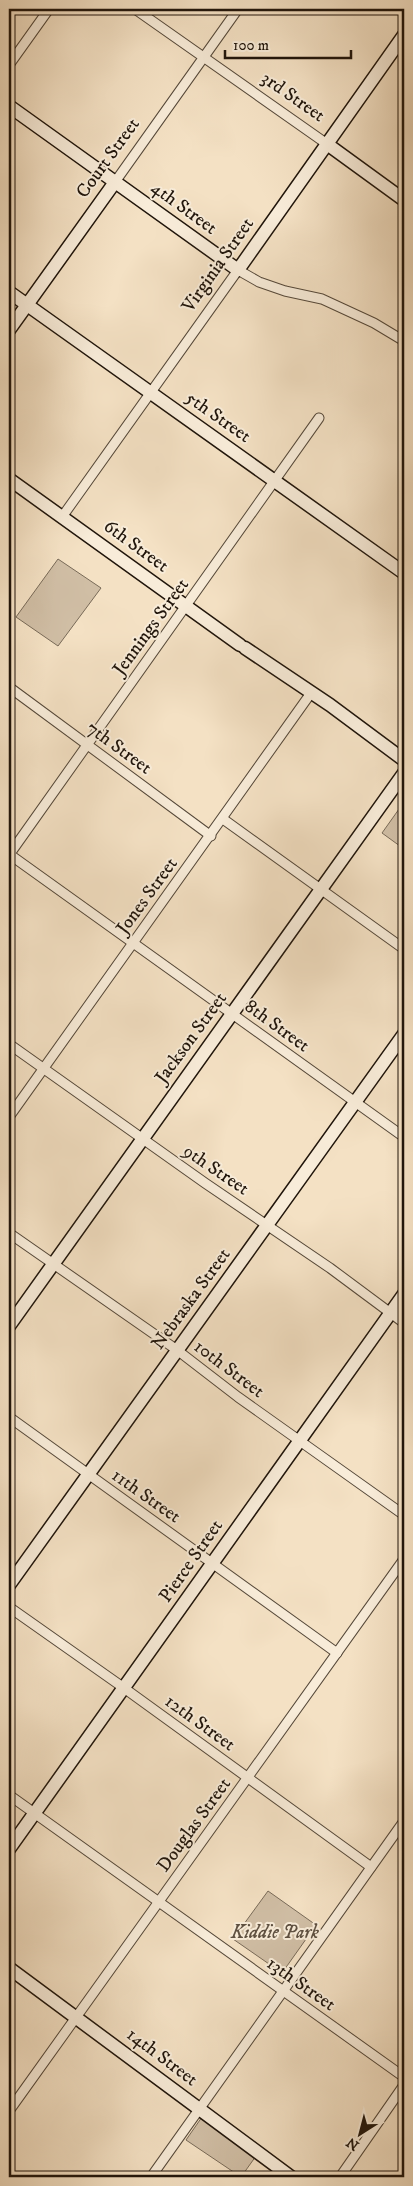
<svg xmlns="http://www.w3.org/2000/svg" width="413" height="2186" font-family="'IM FELL DW Pica',serif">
<rect width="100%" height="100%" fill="#f4e1c4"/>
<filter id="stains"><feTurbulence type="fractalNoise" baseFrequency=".004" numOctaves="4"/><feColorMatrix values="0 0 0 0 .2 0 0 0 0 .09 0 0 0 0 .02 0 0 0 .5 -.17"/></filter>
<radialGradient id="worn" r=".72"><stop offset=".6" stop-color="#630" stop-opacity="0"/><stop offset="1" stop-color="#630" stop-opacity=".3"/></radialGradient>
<g fill="#d0bea5" stroke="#786a58">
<path d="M58 559 101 588 58 646 16 617Z"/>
<path d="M404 802V849L382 833Z"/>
<path d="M268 1891 316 1925 282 1973 233 1939Z"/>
<path d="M202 2117 256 2156 241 2177 186 2140Z"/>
</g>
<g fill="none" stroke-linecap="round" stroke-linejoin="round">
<g stroke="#554839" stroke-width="11">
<g id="street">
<path d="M135 9 327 144"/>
<path d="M9 65 49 9"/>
<path d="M115 182 238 9"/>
<path d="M62 517 238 270 259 282 285 291 322 299 374 323 404 341"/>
<path d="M9 687 211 836"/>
<path d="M223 819 404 949"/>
<path d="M9 854 404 1137"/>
<path d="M9 855 319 418"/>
<path d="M9 1044 205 1183 330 1268 404 1323"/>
<path d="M9 1117 311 693"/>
<path d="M9 1233 177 1350 238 1397 404 1515"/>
<path d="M9 1417 337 1653"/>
<path d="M9 1607 124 1688 371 1867"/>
<path d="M9 1795 404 2077"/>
<path d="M9 2111 404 1559"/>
<path d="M151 2177 404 1821"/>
<path d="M340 2177 404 2085"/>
</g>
</g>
<g stroke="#20150b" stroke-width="15">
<g id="secondary">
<path d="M9 106 238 270 404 35"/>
<path d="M327 144 404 200"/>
<path d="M9 292 404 573"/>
<path d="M9 330 115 182"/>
<path d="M9 479 240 645"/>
<path d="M245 648 330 705 404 760"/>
<path d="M9 1326 404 773"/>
<path d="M9 1585 404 1034"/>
<path d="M9 1849 404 1294"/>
<path d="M9 1968 291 2177"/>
</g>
</g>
<use href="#street" stroke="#f8ecd9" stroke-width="9"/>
<use href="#secondary" stroke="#f8ecd9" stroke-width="12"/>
<g stroke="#20150b" stroke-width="4.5">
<path id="rail" d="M403 9 404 10"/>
</g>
<use href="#rail" stroke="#f8ecd9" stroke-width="2.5" stroke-dasharray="8" stroke-linecap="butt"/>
</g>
<g text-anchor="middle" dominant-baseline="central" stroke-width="4" stroke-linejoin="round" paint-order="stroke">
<g font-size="19" fill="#20150b" stroke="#f8ecd9">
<text transform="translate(293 97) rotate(35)">3rd Street</text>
<text transform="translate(108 158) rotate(-54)">Court Street</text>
<text transform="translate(184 208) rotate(36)">4th Street</text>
<text transform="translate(218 265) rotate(-55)">Virginia Street</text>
<text transform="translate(218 417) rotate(35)">5th Street</text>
<text transform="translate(136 546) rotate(36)">6th Street</text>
<text transform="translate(151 627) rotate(-54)">Jennings Street</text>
<text transform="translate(119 748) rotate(36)">7th Street</text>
<text transform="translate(147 896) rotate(-54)">Jones Street</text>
<text transform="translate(277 1026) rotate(36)">8th Street</text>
<text transform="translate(191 1038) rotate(-54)">Jackson Street</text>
<text transform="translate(216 1170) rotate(34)">9th Street</text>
<text transform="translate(191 1299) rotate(-54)">Nebraska Street</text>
<text transform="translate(229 1369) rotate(37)">10th Street</text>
<text transform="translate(146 1496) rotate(35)">11th Street</text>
<text transform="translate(191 1561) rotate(-55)">Pierce Street</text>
<text transform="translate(200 1723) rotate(36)">12th Street</text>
<text transform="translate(194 1825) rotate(-54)">Douglas Street</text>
<text transform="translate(301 1984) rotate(35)">13th Street</text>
<text transform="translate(162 2057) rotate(37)">14th Street</text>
</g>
<g font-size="19" font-style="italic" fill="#5e5041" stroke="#f8ecd9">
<text x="275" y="1932">Kiddie Park</text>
</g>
</g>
<rect width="413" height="2186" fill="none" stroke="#f4e1c4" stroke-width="30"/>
<rect x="10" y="10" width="393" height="2166" fill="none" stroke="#20150b" stroke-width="2.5"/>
<rect x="15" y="15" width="383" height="2156" fill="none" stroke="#20150b"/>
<g transform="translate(360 2134) rotate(216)" stroke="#f8ecd9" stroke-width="4" paint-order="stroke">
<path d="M0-4L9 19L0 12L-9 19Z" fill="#20150b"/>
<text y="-8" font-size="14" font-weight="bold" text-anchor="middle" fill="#20150b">N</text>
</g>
<path d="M225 50v8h126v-8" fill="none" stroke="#20150b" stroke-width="2.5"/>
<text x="233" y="50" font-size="15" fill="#20150b" stroke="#f8ecd9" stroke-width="4" paint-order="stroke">100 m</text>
<rect width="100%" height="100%" filter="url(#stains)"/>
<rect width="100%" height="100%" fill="url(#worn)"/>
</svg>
